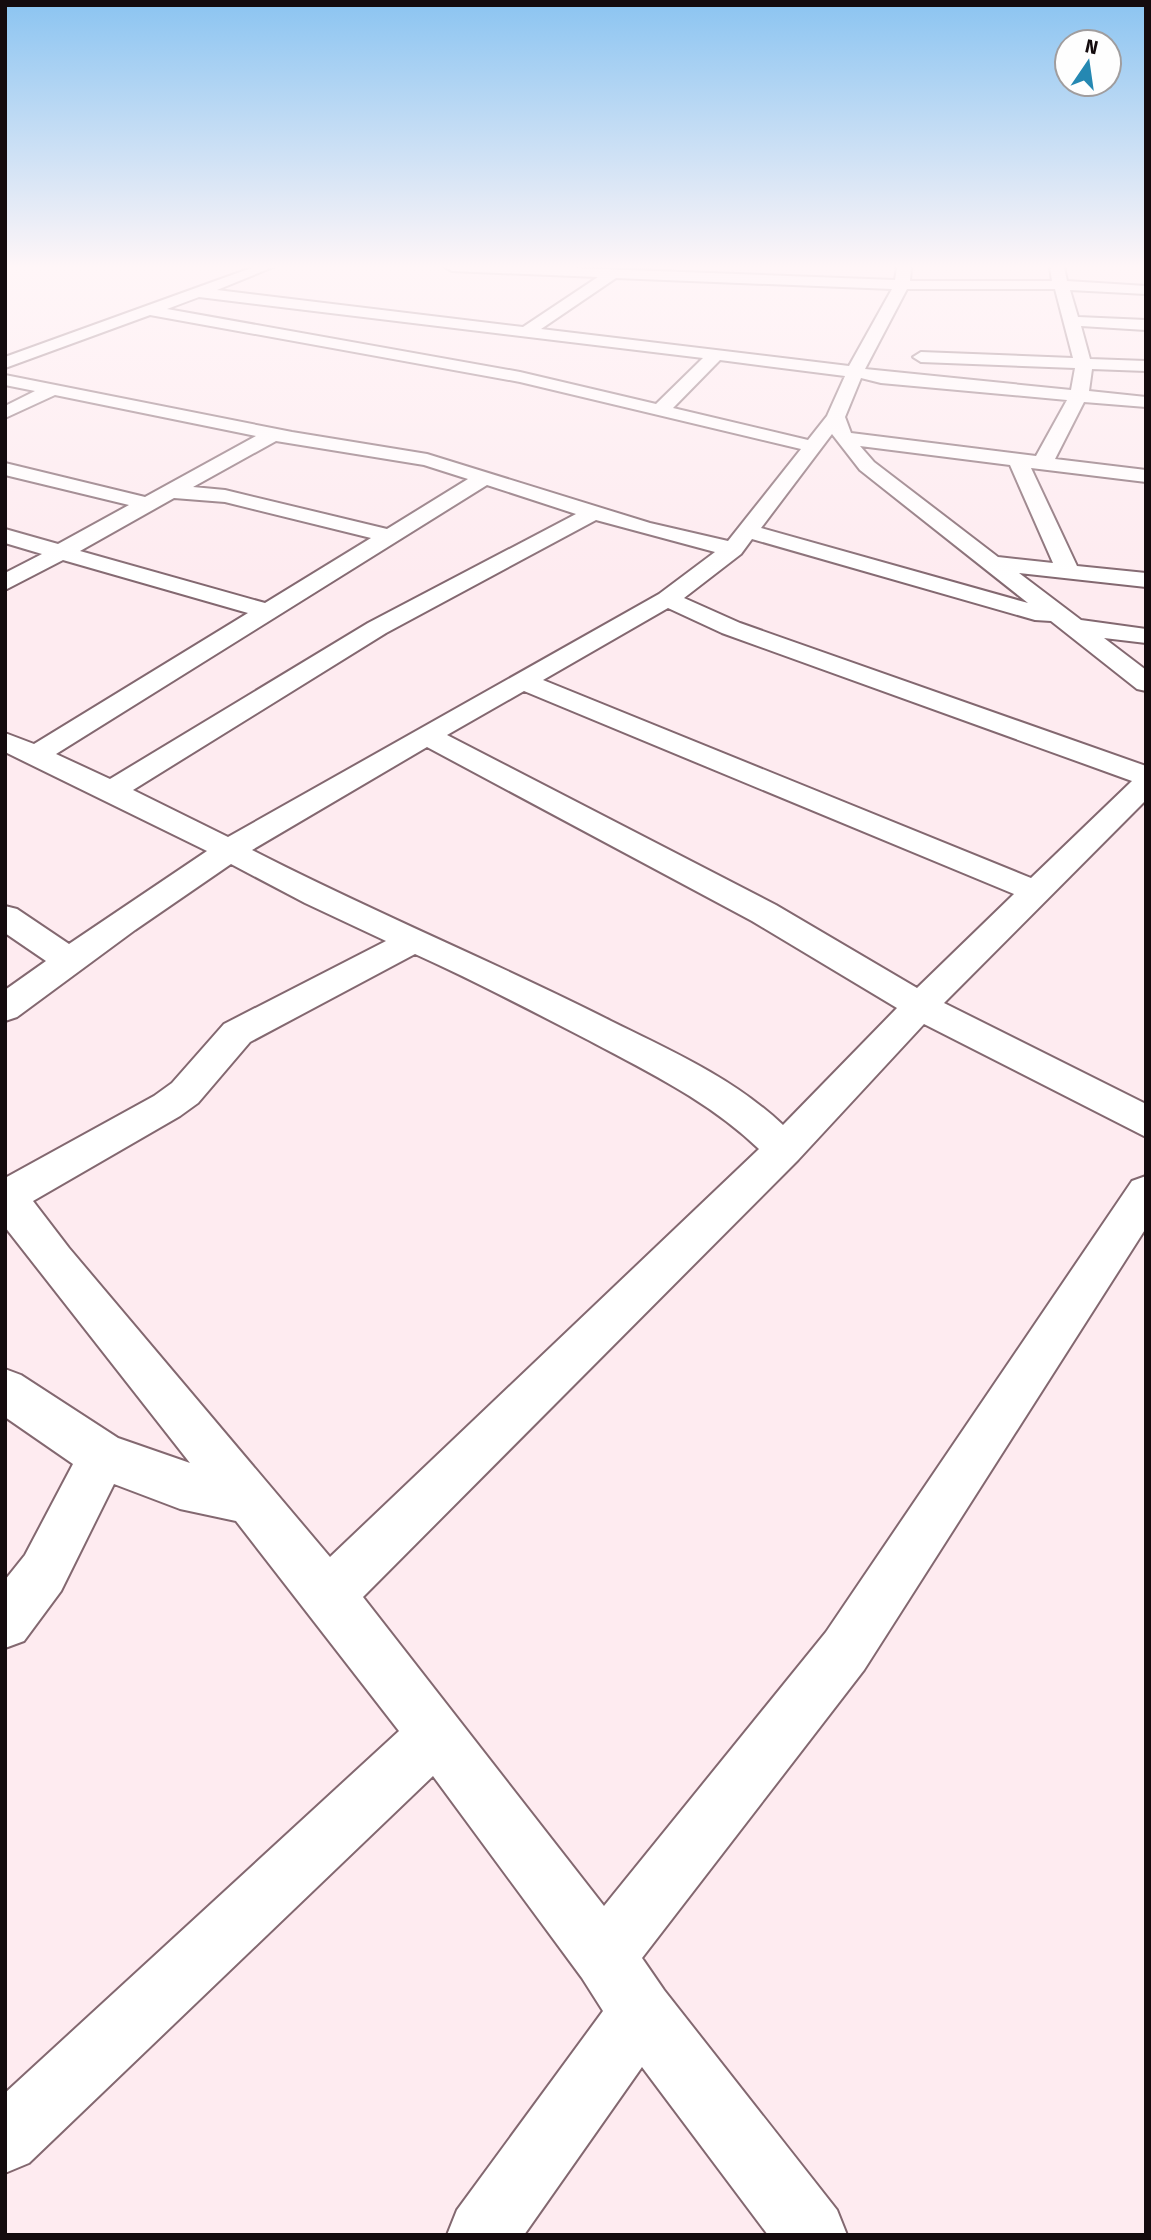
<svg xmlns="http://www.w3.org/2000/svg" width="1151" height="2240" font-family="'Fira Sans',sans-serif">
<rect width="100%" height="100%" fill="#feebf0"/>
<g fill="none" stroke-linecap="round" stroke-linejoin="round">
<g stroke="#836870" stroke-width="4">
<path id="minor" d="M254 267H273L217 290 523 327 598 277 452 271 445 267H549L895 280 897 267H911L910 281H1052L1050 267H1064L1067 281 1146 286V294L1070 290 1078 317 1146 320V330L1081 326 1090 359 1146 361V371L1092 369 1089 391 1146 397V407L1084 402 1055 459 1146 470V482L1031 468 1077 566 1146 573V587L1019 573 1081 620 1146 629V643L1104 638 1146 670V691L1137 689 1051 621 1035 620 752 539 741 554 684 598 740 623 1146 766V800L944 1003 1146 1104V1137L924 1024 798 1160 363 1597 604 1906 826 1632 1132 1181 1146 1176V1228L864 1670 642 1958 664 1990 837 2210 847 2235H768L642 2067 524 2235H447L457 2210 603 2011 582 1978 433 1776 29 2163 5 2173V2093L399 1731 236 1521 180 1509 114 1484 61 1591 24 1641 5 1648V1580L25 1555 73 1464 5 1417V1369L21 1375 118 1438 190 1463 5 1227V1178L154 1096 172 1083 224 1024 386 941 305 903 231 864 135 930 17 1017 5 1021V990L46 961 5 933V906L17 909 69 944 207 851 5 752V733L34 744 248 613 63 560 5 590V573L42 554 5 543V529L58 544 129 505 5 475V463L145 497 256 436 55 395 5 418V406L35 391 5 385V375L292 432 427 454 650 523 728 541 801 449 520 382 150 315 5 368V357ZM616 278 892 289 849 366 541 329ZM907 289H1055L1073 358 921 352 913 357 921 362 1075 368 1071 390 865 369ZM199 297 703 358 656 404 520 372 167 309ZM720 360 845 376 827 416 808 440 673 408ZM861 378 881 383 1067 400 1036 456 851 433 845 417ZM832 434 860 470 1028 603 761 528ZM276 441 424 465 468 479 387 529 225 490 193 487ZM860 446 1010 465 1053 563 998 557 874 462ZM487 485 576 514 368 623 110 779 56 754ZM174 498 225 502 371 538 265 603 80 551ZM596 520 715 552 659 594 228 837 133 790 386 633ZM668 608 722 633 1132 781 1031 878 543 680ZM524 691 1014 894 917 988 776 905 447 735ZM427 747 752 921 897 1008 783 1125C733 1078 672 1051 611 1021 493 961 370 911 252 850ZM415 954C475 981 534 1012 592 1042 652 1074 710 1102 759 1149L330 1557 69 1248 33 1201 180 1116 198 1103 250 1042Z"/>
</g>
<use href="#minor" fill="#fff" fill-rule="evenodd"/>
</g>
<linearGradient id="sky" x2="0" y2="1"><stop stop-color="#8bc4f1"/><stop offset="0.46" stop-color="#fff6f8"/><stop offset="1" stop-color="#fff6f8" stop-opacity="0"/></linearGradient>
<rect width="1151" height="580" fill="url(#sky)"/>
<rect width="1151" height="2240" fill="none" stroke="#140b0e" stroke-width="14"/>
<g transform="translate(1088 63) rotate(13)"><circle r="33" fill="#fefefe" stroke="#a09d9e" stroke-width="2"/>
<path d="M0-5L12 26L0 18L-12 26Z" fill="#2588b2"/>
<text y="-10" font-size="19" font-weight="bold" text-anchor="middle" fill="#140b0e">N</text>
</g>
</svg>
